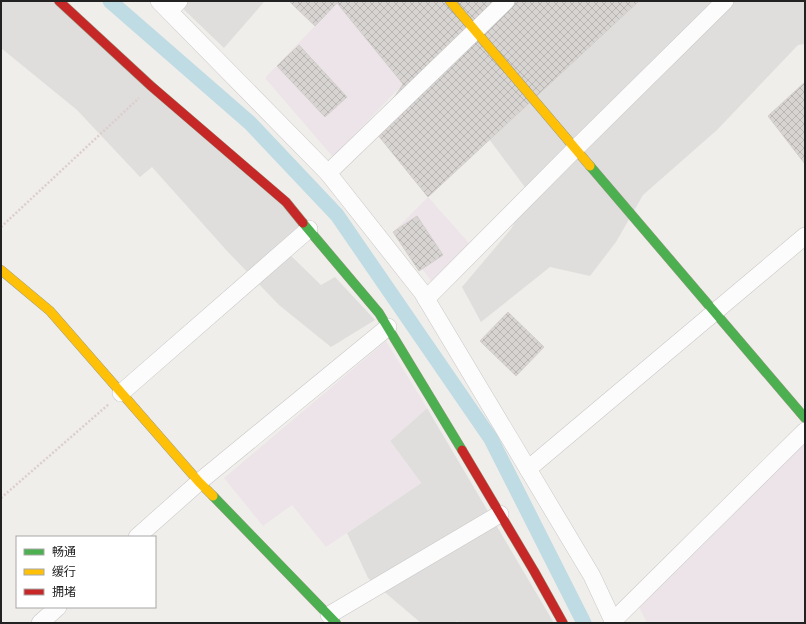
<svg xmlns="http://www.w3.org/2000/svg" width="806" height="624" font-family="'Titillium Web','Noto Sans SC',sans-serif">
<defs>
<pattern id="building-cross-hatch" width="8" height="8" patternUnits="userSpaceOnUse"><rect width="8" height="8" fill="#d7d4d2"/><path d="M0 0l8 8M0 8l8-8" fill="none" stroke="#b8b6b4"/></pattern>
</defs>
<rect width="100%" height="100%" fill="#f0eeeb"/>
<g fill="#dfdedc">
<path d="M1 1H57L309 229 286 251 321 285 335 277 375 320 331 347 279 305 227 251 152 167 140 177 77 110 1 48Z"/>
<path d="M175 1H263L264 2 224 48Z"/>
<path d="M634 1H805V44L798 45 717 130 643 195 616 242 590 276 550 267 481 322 462 287 511 229 530 194 483 131Z"/>
<path d="M427 408 554 623H459L457 621 455 623H421L368 578 347 533 421 483 390 441Z"/>
</g>
<g fill="#ede4e9">
<path d="M337 3 403 84 333 157 265 78Z"/>
<path d="M428 197 475 250 437 288 393 232Z"/>
<path d="M386 341 427 408 390 441 421 483 326 547 292 505 263 526 224 478Z"/>
<path d="M805 442V623H647L639 607Z"/>
</g>
<g fill="none" stroke-linecap="round" stroke-linejoin="round">
<path stroke="#bfdbe3" stroke-width="15" d="M110 1 250 123 337 215 491 439 584 623"/>
</g>
<g fill="url(#building-cross-hatch)" stroke="#d3d0cc">
<path d="M289 1H639L428 197 373 129 403 84 337 3 315 26Z"/>
<path d="M299 45 347 97 325 117 277 66Z"/>
<path d="M805 82V164L768 116Z"/>
<path d="M417 216 443 255 419 271 393 232Z"/>
<path d="M508 312 544 347 516 376 480 341Z"/>
</g>
<g fill="none" stroke-linecap="round" stroke-linejoin="round">
<g stroke="#c9c8c7" stroke-width="18">
<g id="street">
<path d="M159 1 328 173 422 292 592 576 614 623"/>
<path d="M169 11 179 1"/>
<path d="M328 173 506 1"/>
<path d="M426 299 575 149 725 1"/>
<path d="M121 393 309 229"/>
<path d="M528 469 805 236"/>
<path d="M137 537 199 482 388 327"/>
<path d="M329 615 500 514"/>
<path d="M613 621 805 431"/>
<path d="M40 623 58 607"/>
</g>
</g>
<g stroke="#999a82" stroke-width="10">
<g id="fast">
<path d="M590 166 805 418"/>
<path d="M303 223 379 313 462 450"/>
<path d="M213 496 336 623"/>
</g>
</g>
<g stroke="#999a82" stroke-width="10">
<g id="slow">
<path d="M450 1 590 166"/>
<path d="M1 270 50 311 199 482 213 496"/>
</g>
</g>
<g stroke="#999a82" stroke-width="10">
<g id="jam">
<path d="M59 1 151 86 286 202 303 223"/>
<path d="M462 450 534 571 563 623"/>
</g>
</g>
<g stroke="#dccecd" stroke-width="2.5" stroke-dasharray="2 2" stroke-linecap="butt">
<path d="M1 227 139 98"/>
<path d="M1 498 109 404"/>
</g>
<use href="#street" stroke="#fdfcfc" stroke-width="17"/>
<use href="#fast" stroke="#4caf50" stroke-width="9"/>
<use href="#slow" stroke="#ffc107" stroke-width="9"/>
<use href="#jam" stroke="#c62828" stroke-width="9"/>
</g>
<rect width="806" height="624" fill="none" stroke="#222222" stroke-width="4"/>
<rect x="16" y="536" width="140" height="72" fill="#ffffff" stroke="#a7a7a7"/>
<rect x="24" y="549" width="20" height="6" fill="#4caf50" stroke="#a7a7a7"/>
<text x="52" y="556" font-size="12" fill="#222222">畅通</text>
<rect x="24" y="569" width="20" height="6" fill="#ffc107" stroke="#a7a7a7"/>
<text x="52" y="576" font-size="12" fill="#222222">缓行</text>
<rect x="24" y="589" width="20" height="6" fill="#c62828" stroke="#a7a7a7"/>
<text x="52" y="596" font-size="12" fill="#222222">拥堵</text>
</svg>
